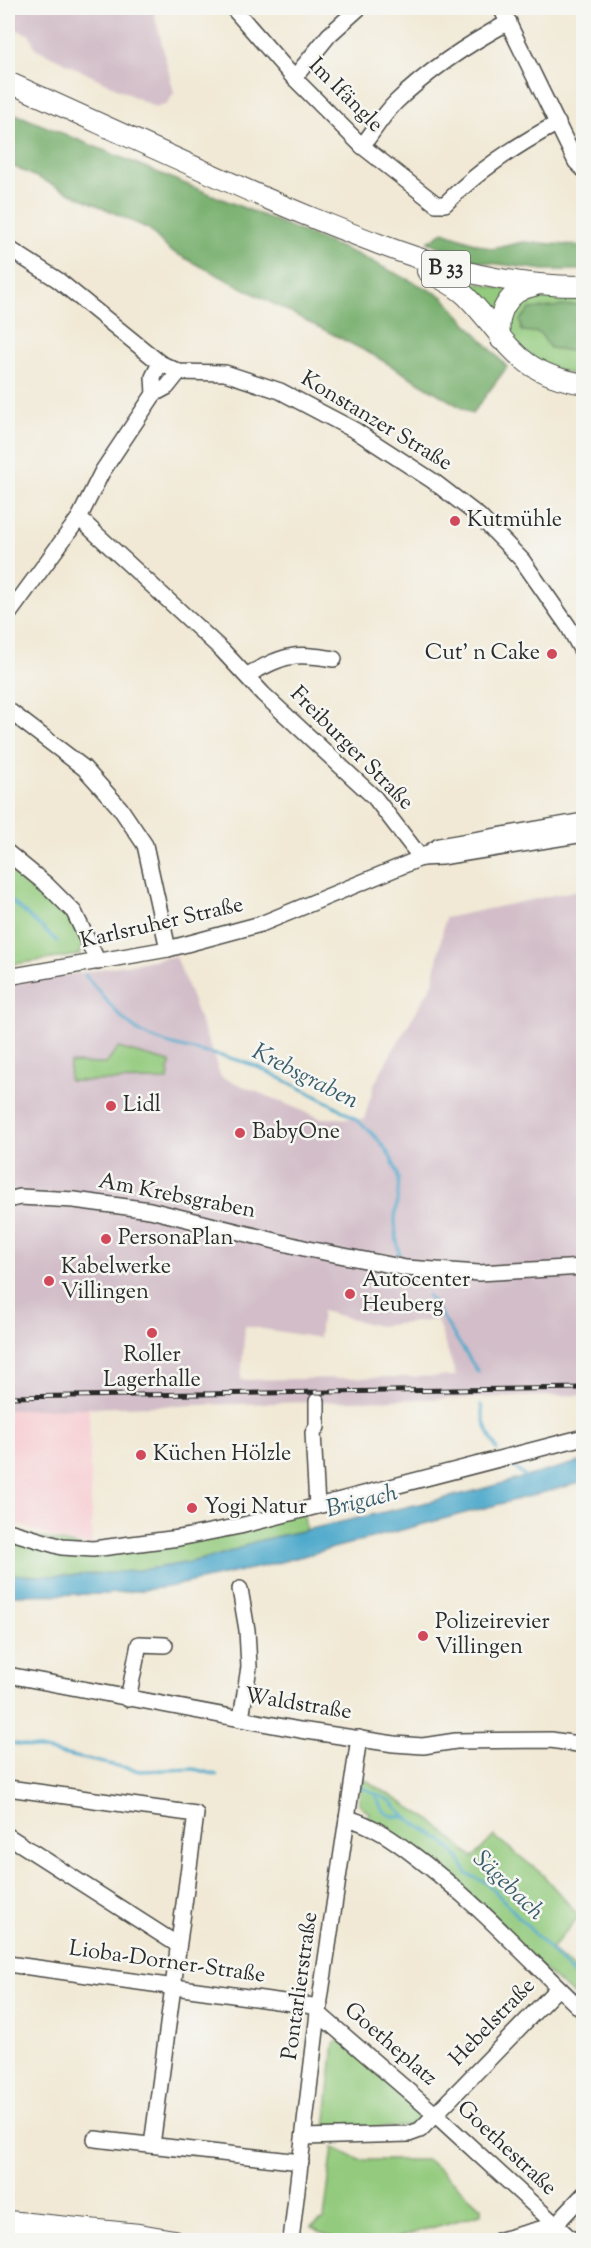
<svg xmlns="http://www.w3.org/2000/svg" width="591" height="2248" font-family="'Sorts Mill Goudy',serif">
<rect width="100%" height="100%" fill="#f6f6f2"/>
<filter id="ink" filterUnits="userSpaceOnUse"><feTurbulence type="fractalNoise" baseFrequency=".0167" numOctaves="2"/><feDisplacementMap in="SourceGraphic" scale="12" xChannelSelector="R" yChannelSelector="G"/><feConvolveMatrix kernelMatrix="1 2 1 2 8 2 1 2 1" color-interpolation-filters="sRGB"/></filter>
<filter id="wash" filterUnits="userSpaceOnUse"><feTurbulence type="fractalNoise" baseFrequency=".008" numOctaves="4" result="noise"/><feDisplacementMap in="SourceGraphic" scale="24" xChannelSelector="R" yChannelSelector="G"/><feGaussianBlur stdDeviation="1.35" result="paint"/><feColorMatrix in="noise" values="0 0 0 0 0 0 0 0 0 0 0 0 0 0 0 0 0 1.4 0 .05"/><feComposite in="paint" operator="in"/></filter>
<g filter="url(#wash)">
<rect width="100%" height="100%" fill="#f1e9d5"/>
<path fill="#f7cfd4" d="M89 1407 92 1545 62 1541 8 1520V1410Z"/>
<g fill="#d2bdc8" fill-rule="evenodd">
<path d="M8 8H153L174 93 166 105 155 107 35 48 30 35 8 26Z"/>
<path d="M583 889V1395L8 1410V985L176 956 221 1077 320 1118 364 1119 375 1083 386 1062 433 983 445 918ZM322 1311 378 1326 437 1320 456 1376 241 1380 245 1326 319 1338Z"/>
</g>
<g fill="#93ca7d" stroke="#5f7a54" stroke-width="1.5">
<path d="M447 277 514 291 495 323Z"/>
<path d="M583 293V378L530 361 507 330C508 323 509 312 513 307 526 288 564 294 583 293Z"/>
<path d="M8 861 71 914 82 944 79 955 8 965Z"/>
<path d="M118 1048 170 1062 168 1080 69 1081 70 1063 106 1064Z"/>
<path d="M303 1510 306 1530C289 1534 269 1536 252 1543 245 1546 239 1550 231 1552 163 1571 78 1580 8 1574V1531L93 1549Z"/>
<path d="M361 1777 432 1821 473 1858 494 1836 542 1874 579 1916 551 1949 583 1976V2003L367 1820 369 1813 359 1804Z"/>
<path d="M341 2040 419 2110 421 2117 414 2125 408 2126 325 2130 334 2043Z"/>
<path d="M333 2147 359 2160H428L481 2207V2214L388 2240H338L311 2227 324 2219Z"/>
</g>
<g fill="#76ae6c" stroke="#506c4c" stroke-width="1.5">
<path d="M8 111 356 254 442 296 507 367 472 414 375 356 169 250 149 229 8 164Z"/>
<path d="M443 232 492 249 523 242 583 246V270H544L475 261 428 242Z"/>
<path d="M583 304V353L550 348 540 333 522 331 520 320 530 309Z"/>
</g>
<path fill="#4da9cb" stroke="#3c6a7b" stroke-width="1.5" d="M583 1461V1482L269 1565 168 1587 106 1594 8 1595V1574C74 1579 194 1571 254 1542L467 1493Z"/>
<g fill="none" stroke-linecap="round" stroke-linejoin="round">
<g stroke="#4da9cb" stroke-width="3">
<path d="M8 898 57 941"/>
<path d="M85 975C102 994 119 1020 142 1033 172 1049 214 1052 247 1063 260 1067 272 1074 284 1080 325 1100 383 1125 397 1173 401 1188 396 1203 395 1218 395 1231 397 1242 399 1254"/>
<path d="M428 1295 478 1372"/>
<path d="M481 1405 485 1425 497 1450"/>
<path d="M513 1466 526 1477"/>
<path d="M8 1742 140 1771 194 1769 217 1775"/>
<path d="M361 1787 391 1801 405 1817 444 1842 461 1861 467 1874 487 1883 584 1986"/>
<path d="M376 1797C383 1812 387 1818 405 1817"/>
</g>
</g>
</g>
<g filter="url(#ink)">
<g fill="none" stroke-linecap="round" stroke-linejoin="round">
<g stroke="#494844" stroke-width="18">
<g id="minor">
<path d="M233 8 294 78 362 146 436 204H445C479 170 515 146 558 123"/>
<path d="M501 8 576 162 584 170"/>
<path d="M294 78 329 35 359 8"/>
<path d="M362 146C373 132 383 115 396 102 430 69 468 44 509 22"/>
<path d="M8 248 58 280 160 363 179 372 225 373 280 391 356 431 433 481 480 517 522 560 568 626 584 655"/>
<path d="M154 394 153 377 160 363"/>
<path d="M79 518 222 650 263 694 375 798 421 858"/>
<path d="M8 615 79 518 102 472 154 394 167 387 179 372"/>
<path d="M247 675C286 655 291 652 334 659"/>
<path d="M8 710 84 768 120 808 145 845 168 949"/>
<path d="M8 853 47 885 74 912 98 962"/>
<path d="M421 858 441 857 584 834"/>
<path d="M8 977 168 949 261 924 421 858 439 846 584 821"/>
<path d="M8 1200 20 1197 74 1200 150 1210 308 1249 406 1268 479 1273 584 1267"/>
<path d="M317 1506 313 1433 317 1427V1401"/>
<path d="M8 1531 62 1547 93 1549 179 1538 240 1526 584 1437"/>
<path d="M240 1589 247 1630 249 1667 241 1719"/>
<path d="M8 1675 300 1730 394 1744 423 1746 456 1741 551 1740 584 1745"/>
<path d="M128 1699 139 1644 165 1645"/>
<path d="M8 1788 196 1814 152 2145"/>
<path d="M347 1818C373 1825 394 1840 415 1856 477 1902 528 1959 584 2012"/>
<path d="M8 1836 178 1945"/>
<path d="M8 1964 320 2007"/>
<path d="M318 2013 436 2115 572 2240"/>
<path d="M304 2137 409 2134 420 2130 558 1988"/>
<path d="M95 2139 301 2162"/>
<path d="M291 2240 318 2013 359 1738"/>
<path d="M500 2240 555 2225 584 2194"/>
</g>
</g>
<g stroke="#494844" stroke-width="22">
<g id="major">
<path d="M8 82C106 126 203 172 303 214 397 252 480 287 584 286"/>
<path d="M427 271C440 279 455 285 466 296 510 341 513 372 584 384"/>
<path d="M501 340C495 315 507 291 534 286"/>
<path d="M8 2221 139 2234 174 2240"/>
</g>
</g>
<use href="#minor" stroke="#fff" stroke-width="15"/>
<use href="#major" stroke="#fff" stroke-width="20"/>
<g stroke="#2b2b2b" stroke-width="5">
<path id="rail" d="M8 1397 584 1388"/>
</g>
<use href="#rail" stroke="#f6f6f2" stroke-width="3" stroke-dasharray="9" stroke-linecap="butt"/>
</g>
</g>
<g fill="#d1495b" stroke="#f6f6f2" stroke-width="2">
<circle cx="455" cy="521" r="6"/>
<circle cx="552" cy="654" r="6"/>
<circle cx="111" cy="1106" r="6"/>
<circle cx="240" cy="1133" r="6"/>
<circle cx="106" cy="1239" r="6"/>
<circle cx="49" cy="1281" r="6"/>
<circle cx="350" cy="1294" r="6"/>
<circle cx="152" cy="1333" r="6"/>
<circle cx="141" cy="1455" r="6"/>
<circle cx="192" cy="1508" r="6"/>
<circle cx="423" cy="1636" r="6"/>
</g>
<g text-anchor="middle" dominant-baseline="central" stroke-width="5" stroke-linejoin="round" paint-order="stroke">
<rect fill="#f6f6f2" stroke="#686867" stroke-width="1.5" x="422" y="251" width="48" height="36" rx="4.5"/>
<g font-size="21" font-weight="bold" fill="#2b2b2b">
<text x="446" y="269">B 33</text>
</g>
<g font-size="22" fill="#2b2b2b" stroke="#f6f6f2">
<text transform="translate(345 96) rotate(45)">Im Ifängle</text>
<text transform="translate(376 422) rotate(31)">Konstanzer Straße</text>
<text transform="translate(351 749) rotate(45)">Freiburger Straße</text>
<text transform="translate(162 924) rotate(-13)">Karlsruher Straße</text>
<text transform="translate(177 1197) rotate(11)">Am Krebsgraben</text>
<text transform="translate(298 1705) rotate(9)">Waldstraße</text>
<text transform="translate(167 1963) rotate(8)">Lioba-Dorner-Straße</text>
<text transform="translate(301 1986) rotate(-82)">Pontarlierstraße</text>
<text transform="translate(493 2023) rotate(-46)">Hebelstraße</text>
<text transform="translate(390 2045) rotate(41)">Goetheplatz</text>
<text transform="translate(506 2149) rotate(43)">Goethestraße</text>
</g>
<g font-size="22" fill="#2b2b2b" stroke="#f6f6f2" text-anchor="start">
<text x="467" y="521">Kutmühle</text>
<text x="540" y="654" text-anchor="end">Cut' n Cake</text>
<text x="123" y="1106">Lidl</text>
<text x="252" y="1133">BabyOne</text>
<text x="118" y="1239">PersonaPlan</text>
<text x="61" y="1268">Kabelwerke<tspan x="61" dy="25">Villingen</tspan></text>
<text x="362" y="1281">Autocenter<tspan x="362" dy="25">Heuberg</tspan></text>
<text x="152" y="1356" text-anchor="middle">Roller<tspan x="152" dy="25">Lagerhalle</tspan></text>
<text x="153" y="1455">Küchen Hölzle</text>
<text x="204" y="1508">Yogi Natur</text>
<text x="435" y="1623">Polizeirevier<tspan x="435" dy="25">Villingen</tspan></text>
</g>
<g font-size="24" font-style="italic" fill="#395d6b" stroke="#f6f6f2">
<text transform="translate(305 1077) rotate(27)">Krebsgraben</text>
<text transform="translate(362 1502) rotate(-14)">Brigach</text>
<text transform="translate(508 1886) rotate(44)">Sägebach</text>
</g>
</g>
<rect width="591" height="2248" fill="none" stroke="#f6f6f2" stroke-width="30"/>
</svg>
